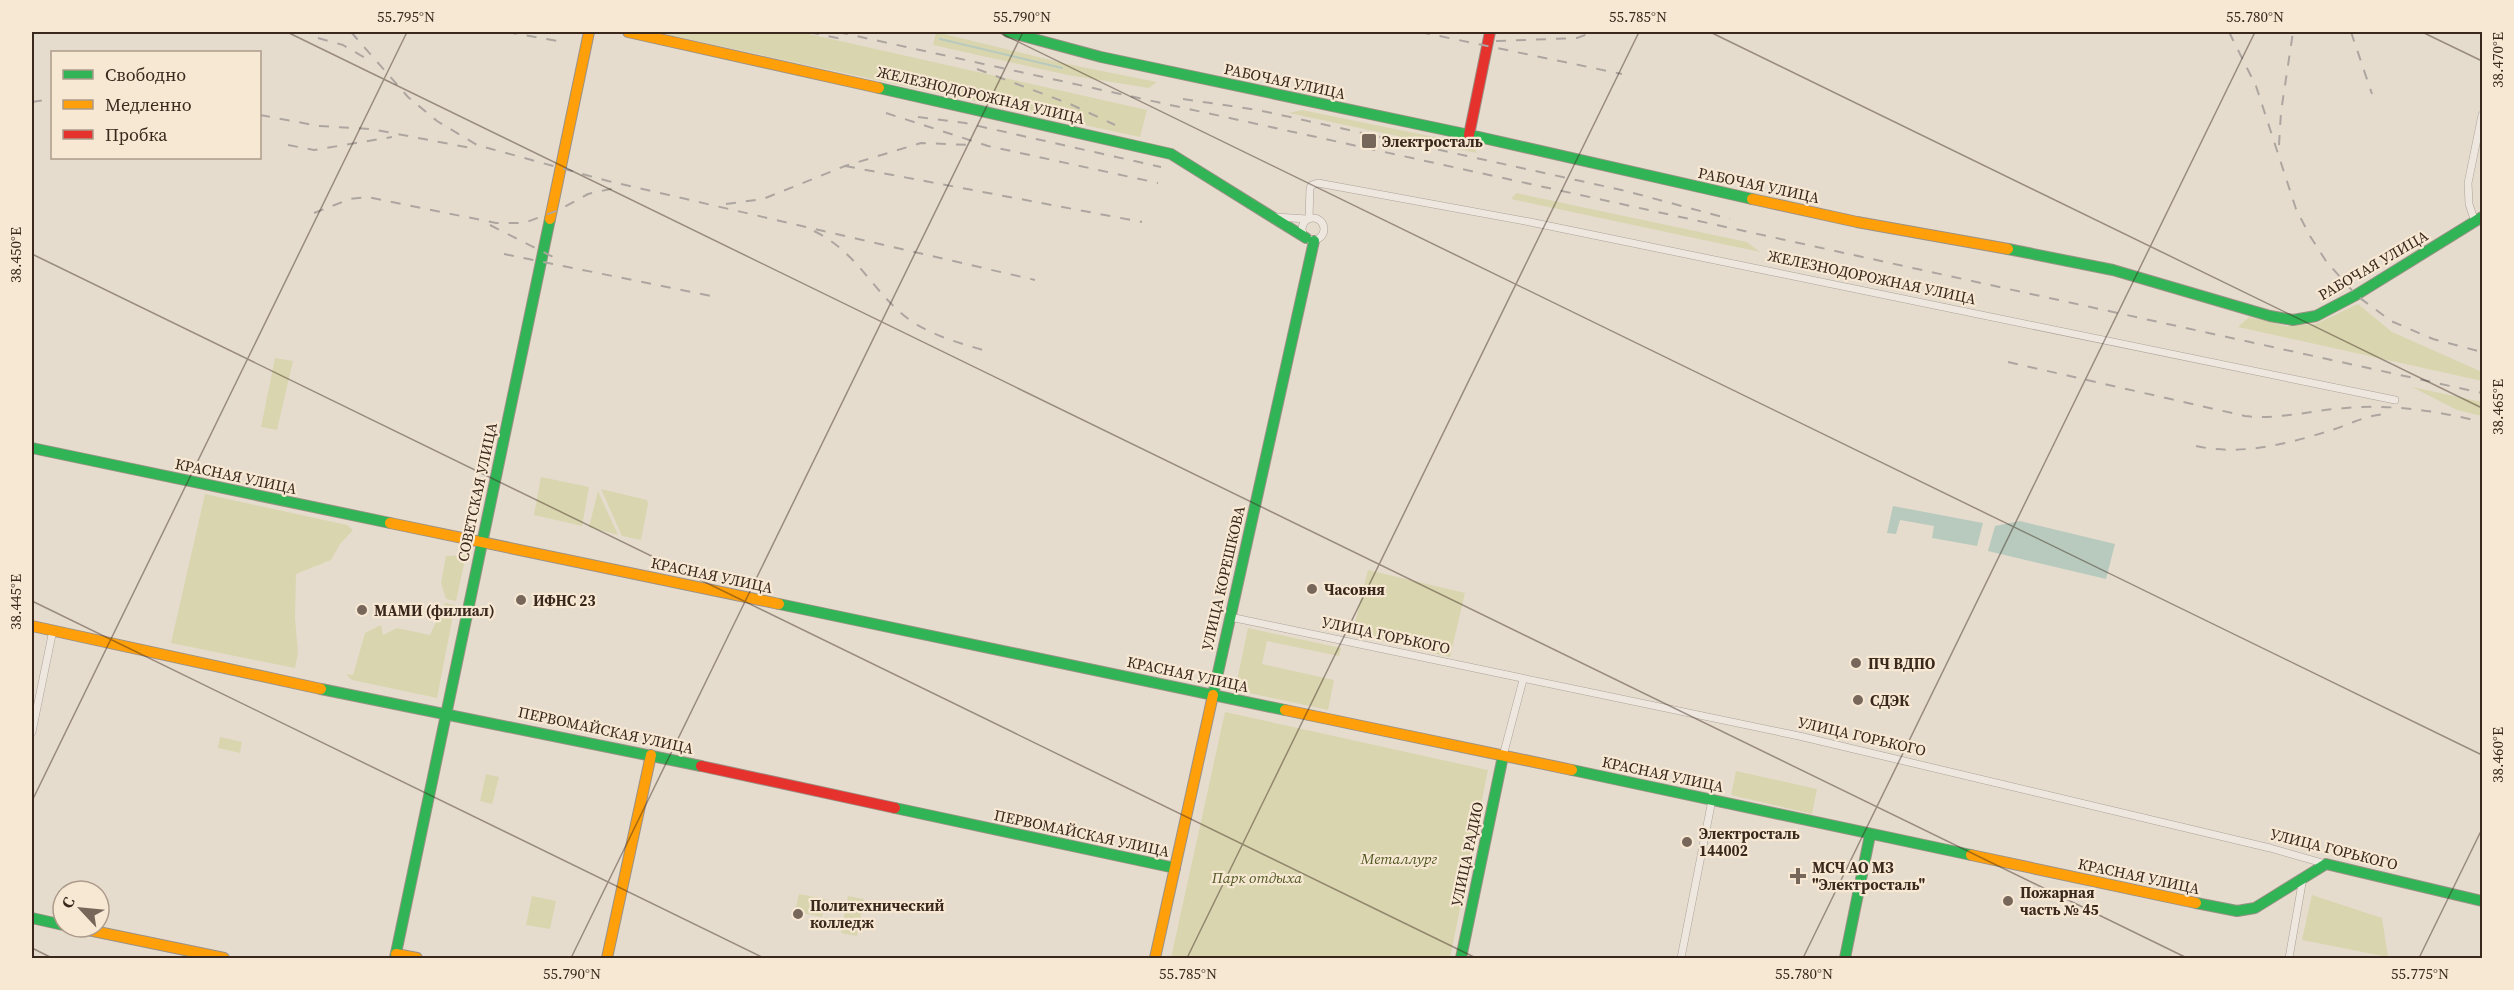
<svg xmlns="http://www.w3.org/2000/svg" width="2514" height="990" font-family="'Source Serif 4',serif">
<rect width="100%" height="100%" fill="#e6dcce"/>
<g fill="#d9d5af">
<path d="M655 32H800L1147 110 1140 137Z"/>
<path d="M936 32 1067 64 1157 82 1149 88 1068 75 933 45Z"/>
<path d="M1302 110 1473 145 1477 153 1289 113Z"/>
<path d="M1516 193 1747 242 1760 252 1511 199Z"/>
<path d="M2358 304 2392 332 2482 372V381L2238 327 2249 317 2286 326 2316 324Z"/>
<path d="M275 358 293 361 277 430 261 427Z"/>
<path d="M2412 387 2482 402V416L2457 410Z"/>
<path d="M541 477 589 487 582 526 534 515Z"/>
<path d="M601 489 647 500 648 504 641 540 622 536Z"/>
<path d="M598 491 618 535 589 527Z"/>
<path d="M205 494 347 525 353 530 340 544 331 560 296 574 295 618 298 653 295 668 171 643Z"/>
<path d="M466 555 456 601 446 599 441 583 446 556Z"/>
<path d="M1368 570 1465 593 1450 657 1352 634Z"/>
<path d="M445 603 455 605 437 698 352 680 346 674 353 675 365 633 381 625 383 635 397 628 430 635Z"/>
<path d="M1248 628 1341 648 1339 656 1267 641 1262 664 1334 680 1328 710 1235 690Z"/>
<path d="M1225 712 1488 770 1450 958H1171Z"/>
<path d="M220 737 242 742 240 753 218 748Z"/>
<path d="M1736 771 1817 789 1812 814 1731 795Z"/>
<path d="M486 774 499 777 492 804 480 801Z"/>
<path d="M799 894 825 899 822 917 795 911Z"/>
<path d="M2312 895 2382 918 2388 957 2302 940Z"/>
<path d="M532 896 556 901 550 929 526 925Z"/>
<path d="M848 896 864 899 857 936 841 933Z"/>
</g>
<g fill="#b8cabd">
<path d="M1893 506 1983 523 1977 546 1932 538 1934 526 1900 520 1896 534 1887 533Z"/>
<path d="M2020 521 2115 544 2106 579 1988 551 1995 526Z"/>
</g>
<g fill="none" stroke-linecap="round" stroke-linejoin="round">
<path stroke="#b8cabd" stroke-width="2" d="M940 39 1062 68"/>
<g stroke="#aba197" stroke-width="8">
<g id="street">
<path d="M1276 217 1307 219"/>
<circle cx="1313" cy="229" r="11"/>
<path d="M1309 218 1310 188 1312 185 1318 183 1530 222 2395 400"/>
<path d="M2475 222 2469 204 2468 183 2482 115"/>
<path d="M1230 617 1799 736 2270 848 2326 864"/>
<path d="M32 732 53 630"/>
<path d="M1503 756 1523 680"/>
<path d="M1681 958 1712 800"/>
<path d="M2289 958 2303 878"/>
</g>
</g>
<g stroke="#9b9186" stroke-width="12">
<g id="fast">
<path d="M1008 32 1101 57 1479 137 1752 199"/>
<path d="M879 88 1171 154 1306 238"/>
<path d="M2008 249 2113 270 2270 316 2293 320 2316 316 2356 295 2482 217"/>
<path d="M32 448 390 523"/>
<path d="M779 604 1285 710"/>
<path d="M321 689 701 766"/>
<path d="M1213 695 1314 241"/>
<path d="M1572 770 1971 855"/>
<path d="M895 808 1175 868"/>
<path d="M2196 903 2237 911 2255 908 2326 864 2482 901"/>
<path d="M32 918 63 925"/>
<path d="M395 958 550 219"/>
<path d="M1461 958 1503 756"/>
<path d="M1845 958 1870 835"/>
</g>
</g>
<g stroke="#9b9186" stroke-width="12">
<g id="slow">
<path d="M628 32 879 88"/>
<path d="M1752 199 1857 222 2008 249"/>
<path d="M550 219 589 32"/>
<path d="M390 523 779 604"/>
<path d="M32 626 321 689"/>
<path d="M1285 710 1572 770"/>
<path d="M1971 855 2196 903"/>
<path d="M74 927 224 958"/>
<path d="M396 954 417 958"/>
<path d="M607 958 651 755"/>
<path d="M1155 958 1213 695"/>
</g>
</g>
<g stroke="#9b9186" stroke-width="12">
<g id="jam">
<path d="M1469 135 1490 32"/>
<path d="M701 766 895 808"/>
</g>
</g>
<use href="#street" stroke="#eee7df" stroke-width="7"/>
<use href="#fast" stroke="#30b455" stroke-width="10"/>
<use href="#slow" stroke="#ff9f0a" stroke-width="10"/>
<use href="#jam" stroke="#e5322d" stroke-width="10"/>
<g stroke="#ada6a0" stroke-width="2" stroke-dasharray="10 10" stroke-linecap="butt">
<path d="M351 32 408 97 437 121 477 145 608 181 1035 280"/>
<path d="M507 32 563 42"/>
<path d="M809 32 846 40"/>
<path d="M838 32 2482 393"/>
<path d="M1420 32 1622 74"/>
<path d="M2229 32 2256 86 2296 209 2310 236 2326 261 2356 295 2391 321 2433 339 2482 352"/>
<path d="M2351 32 2372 94"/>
<path d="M318 38 343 45 369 60"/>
<path d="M1496 41 1577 38 1593 32"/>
<path d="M977 69 1070 104 1115 125"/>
<path d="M1183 99 1258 110 1626 191 1730 219"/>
<path d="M32 102 52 99"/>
<path d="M886 113 988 146 1158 183"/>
<path d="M260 115 319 126 371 129 476 149"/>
<path d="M918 117 965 123 1161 167"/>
<path d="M288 145 314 150 392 137"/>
<path d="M2279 145 2281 112 2293 32"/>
<path d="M845 166 1142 222"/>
<path d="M726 204 763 199 845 166 921 143 970 145"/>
<path d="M314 213 350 199 367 197 496 223H524L559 210 588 194 619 187"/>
<path d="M490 225 559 260"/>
<path d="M814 231C855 251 870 286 901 313 926 335 960 343 990 352"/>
<path d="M504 254 716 297"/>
<path d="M2008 362 2245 416C2279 420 2312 410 2346 408 2392 404 2438 411 2482 422"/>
<path d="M2196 446C2240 456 2287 444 2329 431 2348 425 2366 415 2386 414"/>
</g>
</g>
<path fill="none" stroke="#3b281d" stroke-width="1.5" stroke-opacity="0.45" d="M287 32 2187 958M998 32 2482 755M1710 32 2482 408M2422 32 2482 61M32 254 1476 958M32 601 764 958M32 801 407 32M32 948 52 958M571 958 1023 32M1187 958 1639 32M1803 958 2255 32M2419 958 2482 829"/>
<g fill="#77675b" stroke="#f7e8d3" stroke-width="2">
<rect x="1361" y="133" width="16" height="16" rx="3"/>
<circle cx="1312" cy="589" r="6"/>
<circle cx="521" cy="600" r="6"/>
<circle cx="362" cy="610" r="6"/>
<circle cx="1856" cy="663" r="6"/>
<circle cx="1858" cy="700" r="6"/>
<circle cx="1687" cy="842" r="6"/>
<path d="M1795 867h6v6h6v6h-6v6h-6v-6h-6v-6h6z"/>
<circle cx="2008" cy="901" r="6"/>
<circle cx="798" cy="914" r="6"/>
</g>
<g text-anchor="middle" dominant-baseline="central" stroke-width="4.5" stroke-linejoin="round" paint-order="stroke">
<g font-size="15" fill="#3b281d" stroke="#f7e8d3">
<text transform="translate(1285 81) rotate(12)">РАБОЧАЯ УЛИЦА</text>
<text transform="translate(981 95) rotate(13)">ЖЕЛЕЗНОДОРОЖНАЯ УЛИЦА</text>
<text transform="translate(1759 185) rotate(12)">РАБОЧАЯ УЛИЦА</text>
<text transform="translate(2373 265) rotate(-30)">РАБОЧАЯ УЛИЦА</text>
<text transform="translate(1872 277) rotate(12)">ЖЕЛЕЗНОДОРОЖНАЯ УЛИЦА</text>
<text transform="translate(236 476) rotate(12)">КРАСНАЯ УЛИЦА</text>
<text transform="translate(477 492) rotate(-78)">СОВЕТСКАЯ УЛИЦА</text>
<text transform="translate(712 575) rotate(12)">КРАСНАЯ УЛИЦА</text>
<text transform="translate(1223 578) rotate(-77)">УЛИЦА КОРЕШКОВА</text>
<text transform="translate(1386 635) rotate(12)">УЛИЦА ГОРЬКОГО</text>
<text transform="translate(1188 674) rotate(12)">КРАСНАЯ УЛИЦА</text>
<text transform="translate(606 730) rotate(12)">ПЕРВОМАЙСКАЯ УЛИЦА</text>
<text transform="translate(1862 736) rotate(13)">УЛИЦА ГОРЬКОГО</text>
<text transform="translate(1663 774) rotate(12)">КРАСНАЯ УЛИЦА</text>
<text transform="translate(1082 833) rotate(12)">ПЕРВОМАЙСКАЯ УЛИЦА</text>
<text transform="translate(2334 849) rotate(14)">УЛИЦА ГОРЬКОГО</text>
<text transform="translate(1467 854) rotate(-78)">УЛИЦА РАДИО</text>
<text transform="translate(2139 876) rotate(12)">КРАСНАЯ УЛИЦА</text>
</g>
<g font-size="15" font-weight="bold" fill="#3b281d" stroke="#f7e8d3" text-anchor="start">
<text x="1382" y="141">Электросталь</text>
<text x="1324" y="589">Часовня</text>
<text x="533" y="600">ИФНС 23</text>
<text x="374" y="610">МАМИ (филиал)</text>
<text x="1868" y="663">ПЧ ВДПО</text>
<text x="1870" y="700">СДЭК</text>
<text x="1699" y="833">Электросталь<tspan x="1699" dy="17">144002</tspan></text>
<text x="1812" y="867">МСЧ АО МЗ<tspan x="1812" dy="17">"Электросталь"</tspan></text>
<text x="2020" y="892">Пожарная<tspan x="2020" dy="17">часть № 45</tspan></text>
<text x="810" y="905">Политехнический<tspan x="810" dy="17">колледж</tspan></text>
</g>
<g font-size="15" font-style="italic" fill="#515823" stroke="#f7e8d3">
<text x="1399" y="858">Металлург</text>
<text x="1257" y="877">Парк отдыха</text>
</g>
</g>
<rect width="2514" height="990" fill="none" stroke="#f7e8d3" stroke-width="66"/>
<rect x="51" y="51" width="210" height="108" fill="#f7e8d3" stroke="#ac9b8a" stroke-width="1.5"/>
<rect x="63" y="70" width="30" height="9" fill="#30b455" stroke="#ac9b8a" stroke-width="1.5"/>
<text x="105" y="81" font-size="18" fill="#3b281d">Свободно</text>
<rect x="63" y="100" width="30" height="9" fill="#ff9f0a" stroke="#ac9b8a" stroke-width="1.5"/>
<text x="105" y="111" font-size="18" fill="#3b281d">Медленно</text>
<rect x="63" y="130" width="30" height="9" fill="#e5322d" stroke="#ac9b8a" stroke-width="1.5"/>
<text x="105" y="141" font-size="18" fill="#3b281d">Пробка</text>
<g transform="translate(81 909) rotate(296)"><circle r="28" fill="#f7e8d3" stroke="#ac9b8a" stroke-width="1.5"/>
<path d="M0-4.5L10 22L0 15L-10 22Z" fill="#77675b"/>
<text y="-9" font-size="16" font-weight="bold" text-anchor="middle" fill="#3b281d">С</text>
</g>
<rect x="33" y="33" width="2448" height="924" fill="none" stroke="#3b281d" stroke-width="2"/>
<g font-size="15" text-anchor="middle" fill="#3b281d">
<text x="406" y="22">55.795°N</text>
<text x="1022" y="22">55.790°N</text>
<text x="1638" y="22">55.785°N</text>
<text x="2255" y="22">55.780°N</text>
<text transform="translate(2498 60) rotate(-90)" y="5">38.470°E</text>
<text transform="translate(16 255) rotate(-90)" y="5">38.450°E</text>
<text transform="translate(2498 407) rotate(-90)" y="5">38.465°E</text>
<text transform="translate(16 602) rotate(-90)" y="5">38.445°E</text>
<text transform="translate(2498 755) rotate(-90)" y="5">38.460°E</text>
<text x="572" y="979">55.790°N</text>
<text x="1188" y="979">55.785°N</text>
<text x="1804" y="979">55.780°N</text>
<text x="2420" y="979">55.775°N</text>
</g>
</svg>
